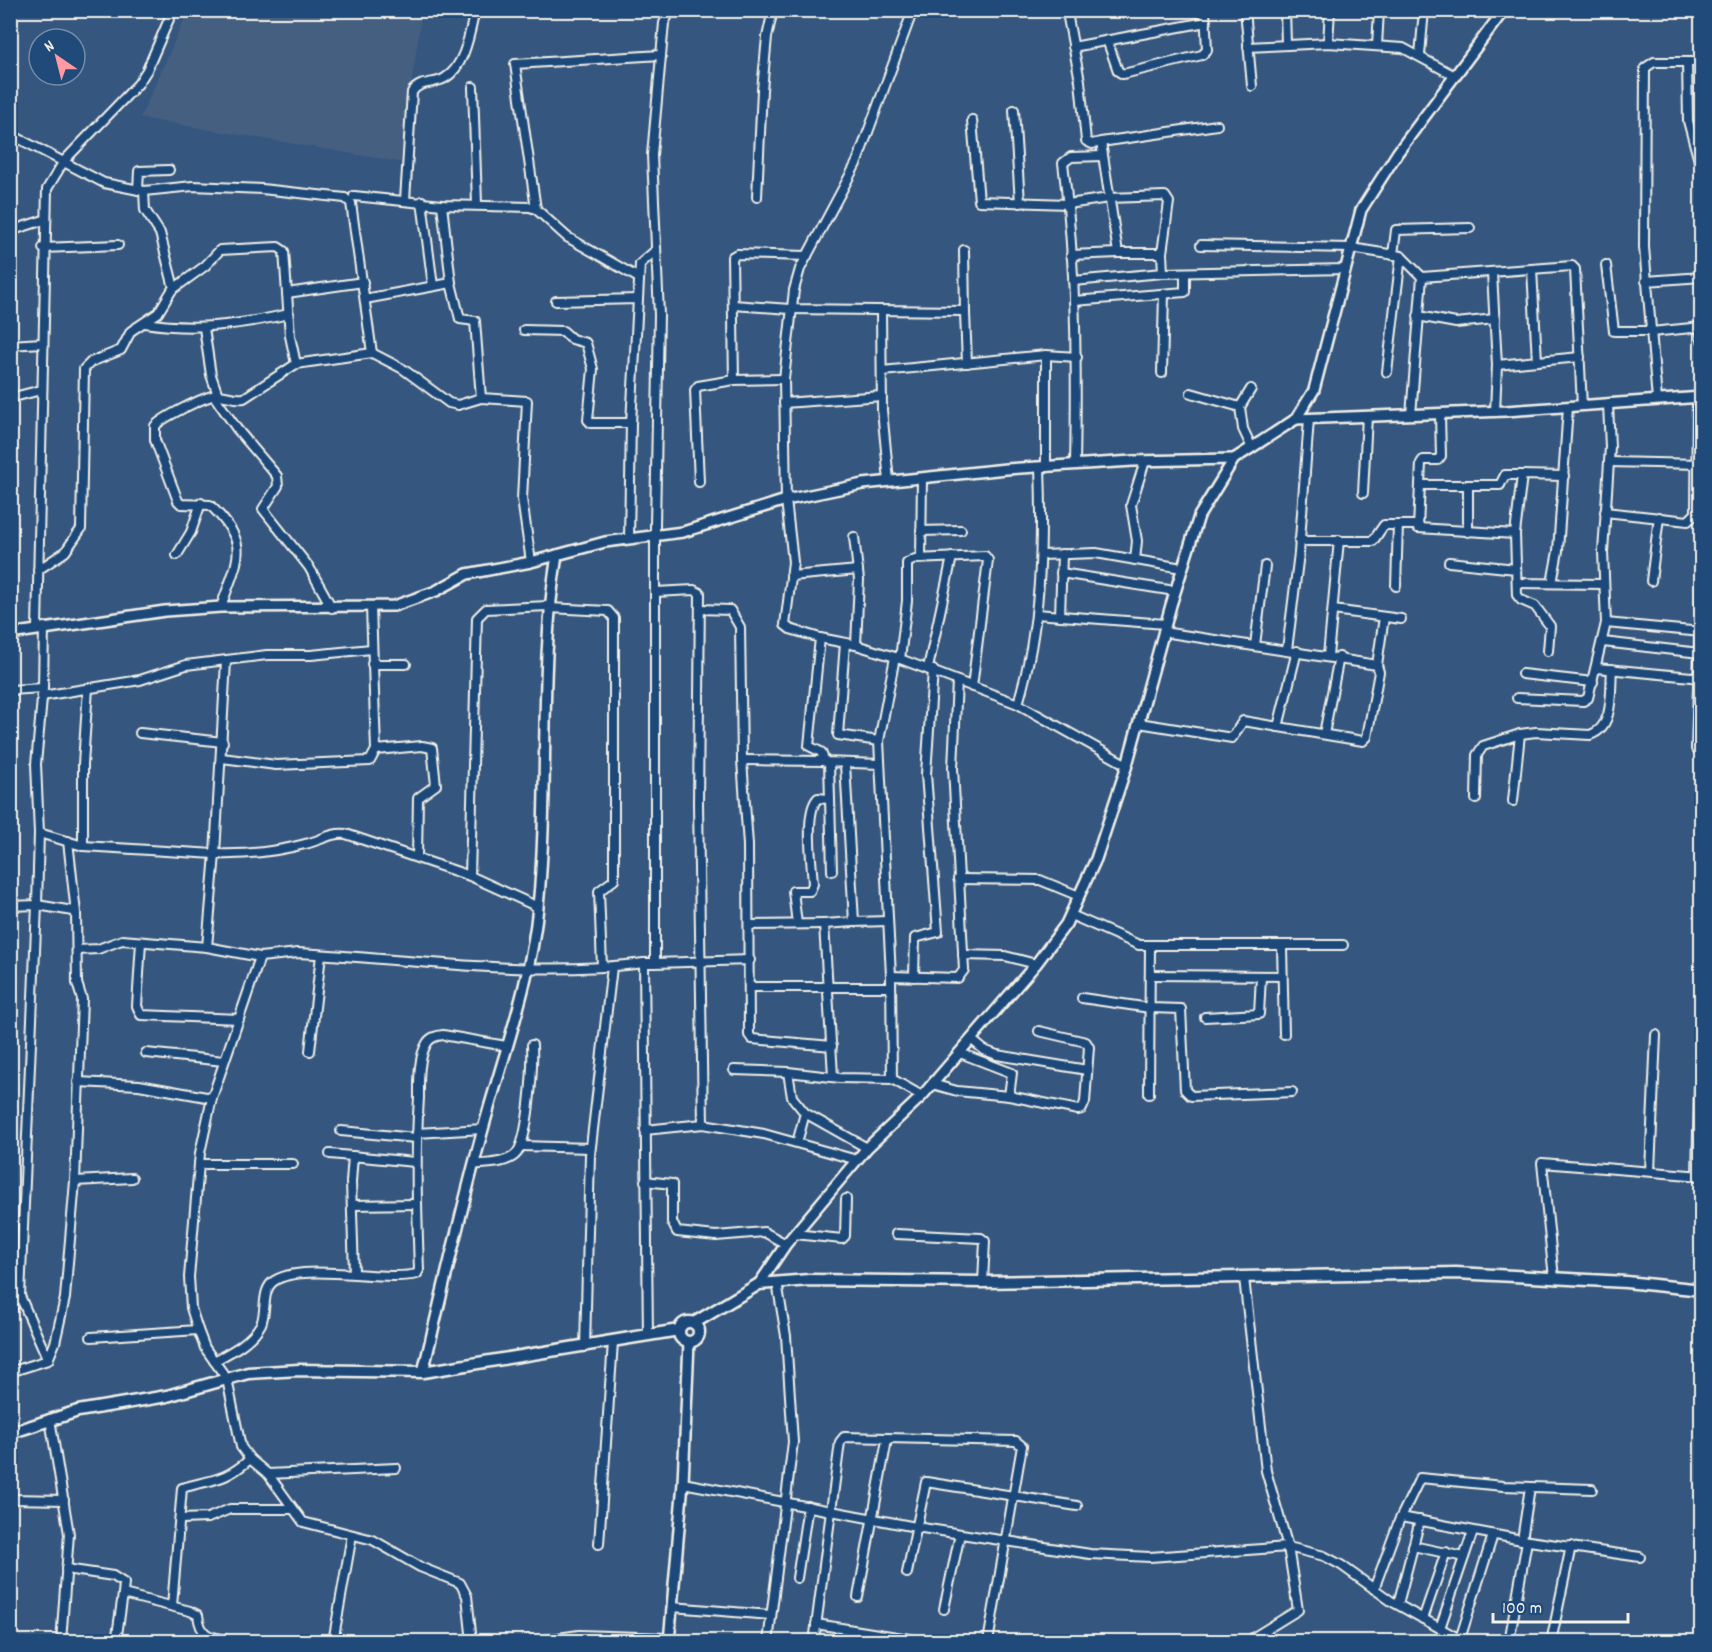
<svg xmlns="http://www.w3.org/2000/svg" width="1712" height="1652" font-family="Dekko,sans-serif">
<rect width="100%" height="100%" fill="#35567e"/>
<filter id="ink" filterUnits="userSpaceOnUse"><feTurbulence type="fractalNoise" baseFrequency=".0167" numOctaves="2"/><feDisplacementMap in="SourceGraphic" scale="12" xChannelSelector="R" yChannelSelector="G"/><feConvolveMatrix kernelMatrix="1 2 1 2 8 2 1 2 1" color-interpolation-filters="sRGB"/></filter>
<g filter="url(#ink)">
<path fill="#445f81" d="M188 11H422L400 162 140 118Z"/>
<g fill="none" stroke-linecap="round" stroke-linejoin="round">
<g stroke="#f4f1e8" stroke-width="12">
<g id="minor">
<path d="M913 10 857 162 800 269 794 290 784 379 786 500 793 562 785 625 790 629 820 638 856 645 895 657 1018 704 1127 765"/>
<path d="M1245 10 1252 86"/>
<path d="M1285 10 1286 43"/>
<path d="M1068 18 1080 81 1086 141 1092 144 1101 142 1118 253H1162L1163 273"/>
<path d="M1107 40 1118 71 1123 74 1202 55 1207 50 1205 10"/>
<path d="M1328 43 1330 10"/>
<path d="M1377 46 1379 10"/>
<path d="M1073 47 1206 22"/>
<path d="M1248 47 1328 43 1403 48 1455 76"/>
<path d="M1420 55 1424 10"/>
<path d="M1687 62 1688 121 1702 172"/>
<path d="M473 87 477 204"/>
<path d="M1014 110 1020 203"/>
<path d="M972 120 979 201 1068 204 1109 198 1165 196 1169 202 1162 253"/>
<path d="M10 134 104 183 144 191 193 186 262 189 345 198 351 203 372 353 296 364 244 398C234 400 225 394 216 395 204 397 163 417 155 426V440L178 501 181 504 210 505C252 546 238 557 221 607"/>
<path d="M1101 142 1217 125"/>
<path d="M138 190 139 171 169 170"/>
<path d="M144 191 145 210 160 233 174 288"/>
<path d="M354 196 442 205 530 207 536 209 567 237 637 277"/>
<path d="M757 197 762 90 767 37 773 10"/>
<path d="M405 200 412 92C420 80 434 85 445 78 465 67 470 31 475 10"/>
<path d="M422 201 433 286"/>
<path d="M536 209 515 64 661 55"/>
<path d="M10 231 44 220"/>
<path d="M1201 245 1351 248 1401 256 1422 277 1572 266 1575 269 1582 406"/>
<path d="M43 248 118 245"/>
<path d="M964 250 965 313"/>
<path d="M1071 255 1118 253"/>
<path d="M1393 255 1396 230 1470 228"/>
<path d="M1606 265 1614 331H1651"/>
<path d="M1532 269 1537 361"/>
<path d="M1492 273 1497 365 1495 412"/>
<path d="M1073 281 1163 273 1346 269"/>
<path d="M1646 281 1702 277"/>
<path d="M451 283 460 319 475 321 481 398 527 401 522 499 531 562"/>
<path d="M287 293 363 282"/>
<path d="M365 299 451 283 442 205"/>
<path d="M638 299 640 264 656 250"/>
<path d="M556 301 638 299 631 423 629 539"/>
<path d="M1074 301 1185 292V273"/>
<path d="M733 305 790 309 963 311 965 313 967 363"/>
<path d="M881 311 882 410 889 481"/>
<path d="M1418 316 1456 323 1495 319"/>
<path d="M145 323C195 331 239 325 289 314"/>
<path d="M1700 327 1702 340"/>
<path d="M204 328 211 375 218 395"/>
<path d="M524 330 563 331 572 339 586 343 593 369 588 420 591 423H631"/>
<path d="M1651 332 1702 327"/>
<path d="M10 345 42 343"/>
<path d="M372 353 403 369 449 403 458 405 481 398"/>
<path d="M1046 355V467"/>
<path d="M1497 365 1580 357"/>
<path d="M882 371 1046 355 1077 357"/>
<path d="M1387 372 1401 256"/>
<path d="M1162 373 1164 294"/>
<path d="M734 380 732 257 737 254 807 256"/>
<path d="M1191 393 1240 407 1243 429 1251 446"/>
<path d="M214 396 237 429 277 476 278 486 263 509 309 567 332 608"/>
<path d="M10 398 41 390"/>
<path d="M1657 400 1644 247 1645 68 1654 62H1702"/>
<path d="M784 403 882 396"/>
<path d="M1240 407 1251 389"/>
<path d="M1440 414 1441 456 1438 460H1423L1421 463 1418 528 1515 534"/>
<path d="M1411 415 1422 277"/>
<path d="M1609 462 1701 464"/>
<path d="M1075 465C1077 364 1076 263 1063 163L1071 157 1103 156"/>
<path d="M699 482 695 390 698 386 734 380 784 379"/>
<path d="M1421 485H1500L1505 475H1522"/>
<path d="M1363 493 1367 416"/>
<path d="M1605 512 1688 521 1696 513 1697 397"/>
<path d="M921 531 961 530"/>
<path d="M1468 532V485"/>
<path d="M854 537 859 580 856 645"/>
<path d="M1299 541H1373L1384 525H1418"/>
<path d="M177 555 191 532 201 503"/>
<path d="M1042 555 1096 553 1182 568"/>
<path d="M921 558 922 478"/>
<path d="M1135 560 1137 541 1131 505 1145 461"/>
<path d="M1449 562 1516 569"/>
<path d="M38 570 65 552 81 529 84 369 91 362 121 350 131 331 158 313 172 290 205 266 220 250 278 247 284 251 290 336 296 364"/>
<path d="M1061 573 1175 591"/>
<path d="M791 576 858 570"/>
<path d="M1651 581 1659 517"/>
<path d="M1517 583 1603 584"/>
<path d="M1552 583 1558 551 1568 407"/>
<path d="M1396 586 1398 525"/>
<path d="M655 592 694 590 700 593 698 804 703 1124"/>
<path d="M549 608 608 611 614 618V880L599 891 602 967"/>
<path d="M700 609 730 610 740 627 742 760 748 845 749 1035 752 1039 832 1046"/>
<path d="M1333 610 1401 619"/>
<path d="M1036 614 1165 624"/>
<path d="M1060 616 1062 554"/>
<path d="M1606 623 1702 632"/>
<path d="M37 628 47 189 64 161 138 84 147 70 173 10"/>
<path d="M820 638 809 746 821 752 825 762 880 764"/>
<path d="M1603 642 1700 653"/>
<path d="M845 643 838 735 879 741"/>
<path d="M1255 645 1265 566"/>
<path d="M1287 650 1299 553 1309 419"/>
<path d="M1548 651 1550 626 1535 606 1521 600 1517 595 1515 534 1522 475 1564 476"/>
<path d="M1328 656 1339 540"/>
<path d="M900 659 907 601V563L915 559 985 556 988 560 972 687"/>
<path d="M372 664H406"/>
<path d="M1377 665 1384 617"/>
<path d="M928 668 952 557"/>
<path d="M1597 668 1702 678"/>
<path d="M1522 674 1593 682"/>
<path d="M10 690 43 688"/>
<path d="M42 696 140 680 186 665 267 655H311L371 649"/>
<path d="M1517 698 1583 701 1588 698 1606 623 1603 552 1610 447 1608 404"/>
<path d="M1018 704C1041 626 1043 548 1040 467"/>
<path d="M1139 723 1232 738 1243 721 1363 741 1367 737 1379 672 1377 665 1163 632"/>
<path d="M1278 727 1297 651"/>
<path d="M140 733 223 742"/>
<path d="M1324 734 1339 657"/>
<path d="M1696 749 1702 559"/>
<path d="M376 750 422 746 432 748 436 785 418 798 417 857"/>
<path d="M222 758 276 765 370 761 376 750 371 607"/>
<path d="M742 760 823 761"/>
<path d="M829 763 832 871"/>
<path d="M1476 799 1477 755 1483 746 1520 734 1536 732 1590 735C1615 727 1610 691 1612 669"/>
<path d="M1513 801 1520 734"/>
<path d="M39 833 83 846 215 854 226 661"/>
<path d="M83 846V764L88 688"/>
<path d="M470 876 477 618 486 609 548 606"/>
<path d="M958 879 1040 880 1079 896"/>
<path d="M10 906 37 905 73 911"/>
<path d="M1071 915 1139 945H1343"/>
<path d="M854 922 888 921"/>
<path d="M797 924 793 891H810L813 884C812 865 804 811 818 798L828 799"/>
<path d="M749 925 824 924"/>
<path d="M141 942 137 1006 141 1015 239 1019"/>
<path d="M1282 947 1284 1034"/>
<path d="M77 950 98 949 122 940 207 947"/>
<path d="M963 955 1005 956 1036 964"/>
<path d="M260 957 207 947 215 854C247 855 275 852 305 844 320 841 331 832 346 834L470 876 538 907"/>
<path d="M655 963 750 960"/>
<path d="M1150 975 1281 976"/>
<path d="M891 976 958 978 964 970 953 768 957 681"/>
<path d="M914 977 915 938 938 932 926 774 933 670"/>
<path d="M750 987H891"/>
<path d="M1082 998 1150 1008 1181 1009 1185 1090 1191 1096 1292 1092"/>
<path d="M1205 1017 1259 1014 1261 976"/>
<path d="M972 1040 984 1050 997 1055 1087 1070"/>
<path d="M310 1051 321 955"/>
<path d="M146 1053 224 1061"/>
<path d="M960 1053 1012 1073 1009 1096"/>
<path d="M734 1070 788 1072 840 1078 892 1079 922 1096"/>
<path d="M788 1072 792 1097 805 1113 797 1143"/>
<path d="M833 1076 824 924 854 922 845 764"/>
<path d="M892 1079 891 976 879 741 895 657"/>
<path d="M78 1082 139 1085 212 1098"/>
<path d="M932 1084 957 1091 1009 1096 1078 1110 1082 1109 1085 1102 1089 1047 1086 1042 1039 1031"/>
<path d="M1149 1094 1150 945"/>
<path d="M805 1113 867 1148"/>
<path d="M645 1130 703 1124 764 1134 857 1160"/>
<path d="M341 1131 416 1138"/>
<path d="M417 1133 483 1129"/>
<path d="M521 1146 590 1148"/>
<path d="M330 1154 415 1162"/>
<path d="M353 1156 351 1182 354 1273"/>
<path d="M199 1164H293"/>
<path d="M474 1165C486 1163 505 1164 515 1155 529 1143 533 1065 532 1045"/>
<path d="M1650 1171 1656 1035"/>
<path d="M1697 1176 1699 1087"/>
<path d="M75 1181 132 1178"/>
<path d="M645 1181 672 1184V1222L677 1232 716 1236 764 1232 786 1244"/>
<path d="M353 1205 417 1204"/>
<path d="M795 1234 842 1239 845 1236 846 1199"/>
<path d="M896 1234 981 1238 985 1241 983 1282"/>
<path d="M1244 1278 1266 1471 1288 1547 1324 1556 1341 1565 1391 1601 1465 1642"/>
<path d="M1554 1278 1542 1163 1702 1176"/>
<path d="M20 1296 48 1360"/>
<path d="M10 1312 20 1296 37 905 39 833 36 764 43 688 44 627"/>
<path d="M648 1336 644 963H655V525L659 315 652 155 664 23 671 10"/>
<path d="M91 1337 198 1330"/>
<path d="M585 1347 590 1155 612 967"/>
<path d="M214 1361C231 1352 251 1342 261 1324 267 1311 261 1290 274 1281 301 1262 385 1282 417 1274L419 1270C417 1212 415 1156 419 1098 419 1082 418 1058 427 1043 431 1037 436 1036 443 1035L506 1046"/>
<path d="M10 1372 48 1360 55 1343 65 1298 75 1181 82 999 77 983 76 913 68 841"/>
<path d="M50 1419 69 1534 61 1642"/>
<path d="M268 1474 396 1468"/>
<path d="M683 1483 916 1527 1090 1554 1150 1557 1288 1547 1298 1610 1246 1642"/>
<path d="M10 1499 64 1500"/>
<path d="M1401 1517 1522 1540 1640 1557"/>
<path d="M181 1519 208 1518 230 1509H291"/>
<path d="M1522 1540 1530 1487"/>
<path d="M599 1544 613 1342"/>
<path d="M1413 1546 1464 1557"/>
<path d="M66 1569 113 1576 124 1583 123 1594 190 1611 198 1615C201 1641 214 1636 237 1642"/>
<path d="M907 1573 926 1482 1077 1506"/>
<path d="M797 1578 808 1506"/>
<path d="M1374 1589 1399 1521 1420 1478 1503 1486 1592 1489"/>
<path d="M858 1597 887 1440"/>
<path d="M1398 1604 1420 1520"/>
<path d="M172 1606 182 1488C213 1479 224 1482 250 1459"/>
<path d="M672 1607 771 1615"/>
<path d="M944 1609 960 1534"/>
<path d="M1423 1619 1446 1552"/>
<path d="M816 1624 928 1642"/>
<path d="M1440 1628 1473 1531"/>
<path d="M1460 1639 1493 1535"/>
<path d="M116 1642 123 1594"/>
<path d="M333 1642 352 1535"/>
<path d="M472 1642 467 1596 460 1583 420 1567 373 1540 303 1522 268 1474 250 1459 241 1447 227 1379 205 1348 198 1330 191 1308 189 1277 200 1153 212 1098 260 957 298 953C413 959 529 978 644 963"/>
<path d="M530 1642 579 1635 669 1638"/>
<path d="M768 1642 793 1442 786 1336 777 1282"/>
<path d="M814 1642 840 1442 844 1437 1016 1441 1022 1446 988 1642"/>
<path d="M1509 1642 1527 1541"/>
<path d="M1551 1642 1571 1546"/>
</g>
</g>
<g stroke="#f4f1e8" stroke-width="14">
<g id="tertiary">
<path d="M1296 419 1506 411 1702 397"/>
<path d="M10 634 165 611 221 607 394 606 436 591 467 574 531 562 605 542 683 532 786 500 863 484 1006 469 1133 461 1234 459"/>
<path d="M759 1284 786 1244 867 1148 922 1096 1036 964 1066 924 1096 859 1127 765 1171 605 1199 516 1234 459 1296 419 1314 390 1361 210 1398 152 1504 10"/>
<path d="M423 1372C443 1289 462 1205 485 1122 505 1051 531 980 538 907 550 790 538 670 557 555"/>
<path d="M669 1642 683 1483 689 1342"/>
</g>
</g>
<g stroke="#f4f1e8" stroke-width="15">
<g id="secondary">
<circle cx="689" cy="1332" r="10"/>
<path d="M694 1323 759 1284 809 1280 983 1282 1456 1273 1626 1282 1702 1290"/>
<path d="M10 1433 78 1411 167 1396 248 1373 299 1370 423 1372 679 1330"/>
</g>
</g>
<use href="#minor" stroke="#1f4a7a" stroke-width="8"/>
<use href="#tertiary" stroke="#1f4a7a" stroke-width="9"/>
<use href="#secondary" stroke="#1f4a7a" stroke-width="10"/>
</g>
</g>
<rect width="1712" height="1652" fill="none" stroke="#1f4a7a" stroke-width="36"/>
<rect x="18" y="18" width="1676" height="1616" fill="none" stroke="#f4f1e8" stroke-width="2" filter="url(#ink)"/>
<g transform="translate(57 57) rotate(325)"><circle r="28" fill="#1f4a7a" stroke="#748da6" stroke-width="1.5"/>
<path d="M0-4.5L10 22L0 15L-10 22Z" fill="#ff9aa2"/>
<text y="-9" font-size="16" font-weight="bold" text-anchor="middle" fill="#f4f1e8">N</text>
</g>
<path d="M1493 1613v9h135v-9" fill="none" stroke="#f4f1e8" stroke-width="3"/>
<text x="1502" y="1613" font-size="18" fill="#f4f1e8" stroke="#1f4a7a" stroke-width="4.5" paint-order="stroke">100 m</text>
</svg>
